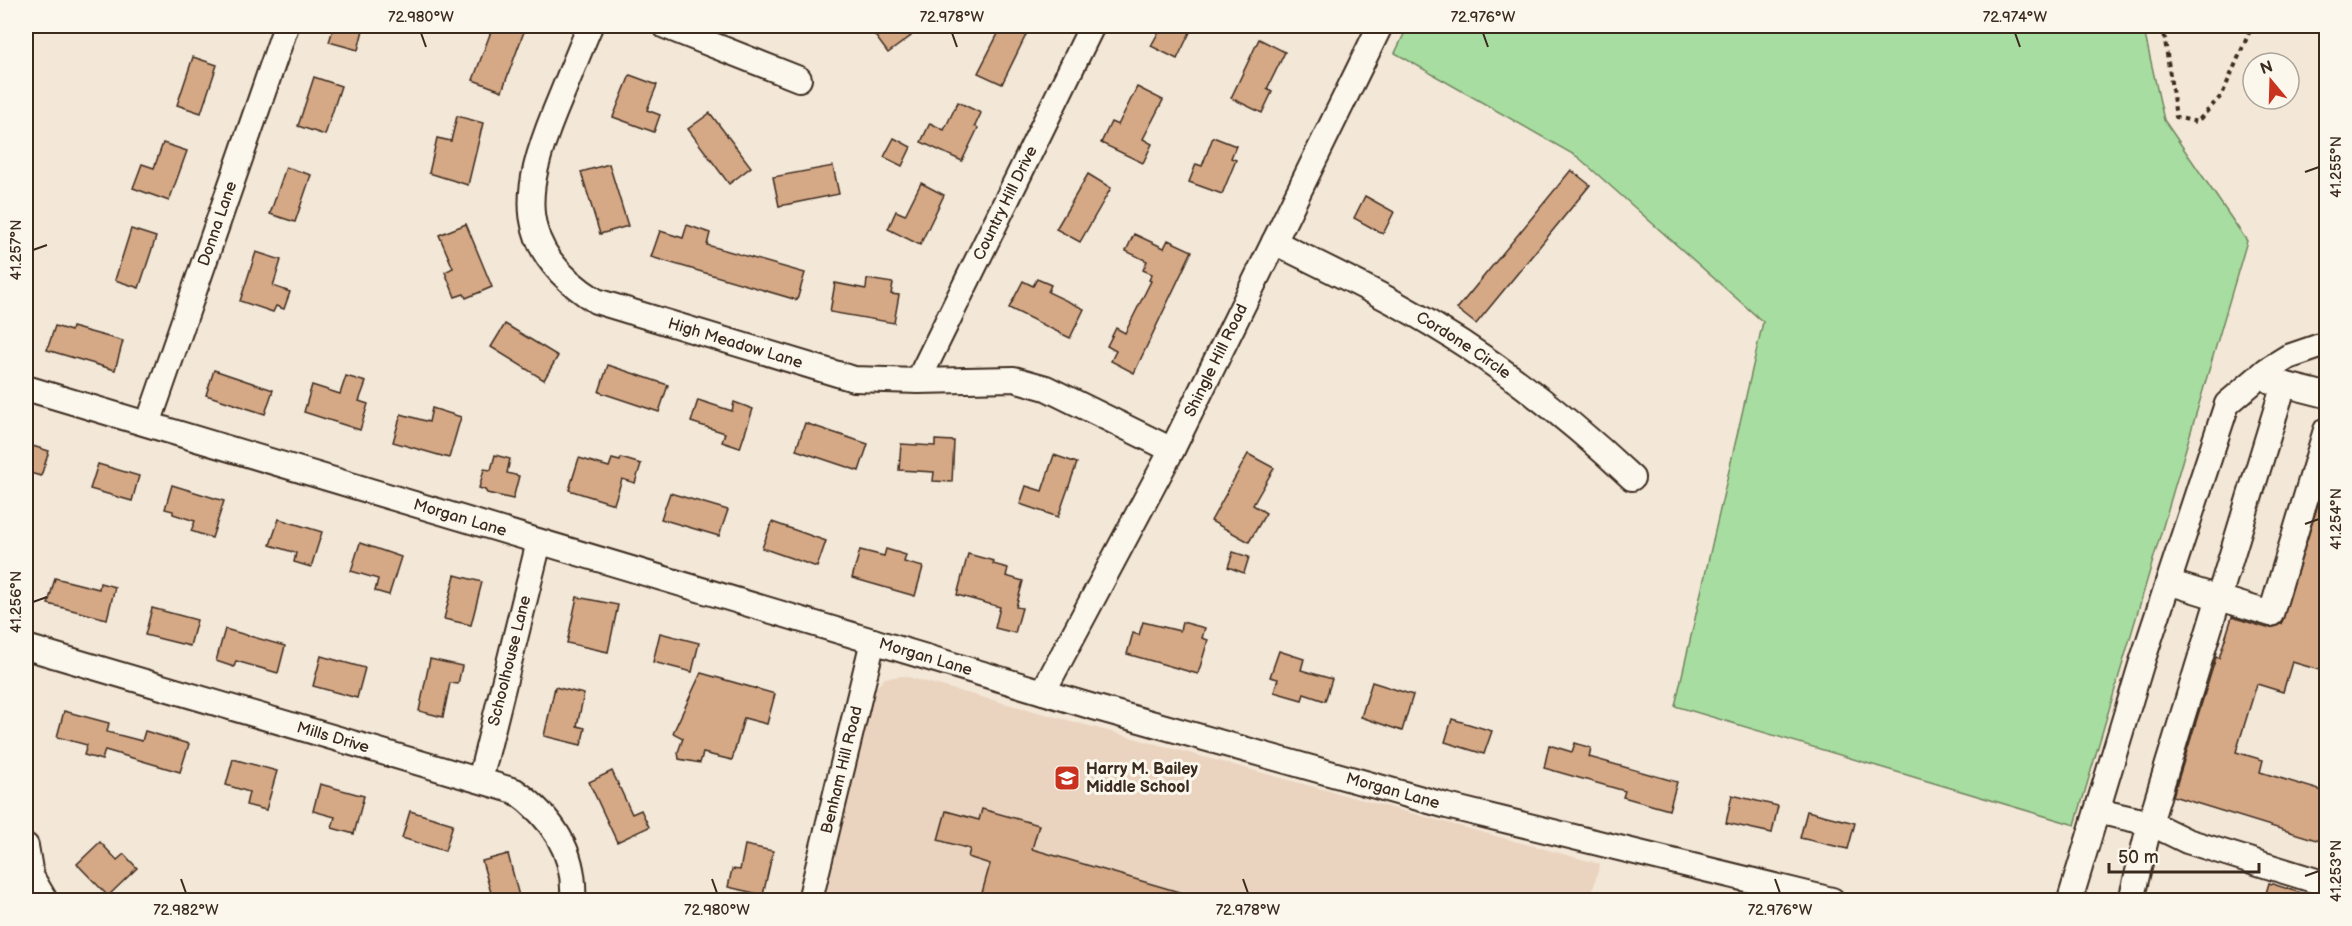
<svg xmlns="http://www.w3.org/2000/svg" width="2352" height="926" font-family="'Balsamiq Sans',sans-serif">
<rect width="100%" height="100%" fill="#f3e7d8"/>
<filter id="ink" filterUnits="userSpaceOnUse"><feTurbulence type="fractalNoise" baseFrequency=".0167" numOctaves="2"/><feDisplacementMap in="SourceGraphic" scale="12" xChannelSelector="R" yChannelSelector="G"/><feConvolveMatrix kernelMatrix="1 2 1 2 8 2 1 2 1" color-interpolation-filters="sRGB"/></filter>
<g filter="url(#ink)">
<path fill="#ead4bf" d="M904 676 1600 864 1590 900H825L873 691 885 678Z"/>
<path fill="#a7dda0" stroke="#71845f" stroke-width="1.5" d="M1408 26H2143L2164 120 2247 241 2075 825 1675 706 1763 322 1578 157 1395 53Z"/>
<g fill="#d5a886" stroke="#3b2a1e" stroke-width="1.5">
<path d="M334 26H364L358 50 329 42Z"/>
<path d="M493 26H516L525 29 502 91 473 80Z"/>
<path d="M868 26H904L911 36 888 53Z"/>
<path d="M1002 26 1026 35 1002 84 978 73Z"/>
<path d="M1162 26H1193L1177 59 1151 46Z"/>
<path d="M1259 39 1285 52 1267 89 1272 92 1262 113 1231 98Z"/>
<path d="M193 57 217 65 201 113 177 105Z"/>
<path d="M630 75 657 85 647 110 660 115 654 132 613 117Z"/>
<path d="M314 77 341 86 325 135 298 126Z"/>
<path d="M1137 87 1163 100 1143 139 1152 144 1143 163 1101 143 1111 122 1118 125Z"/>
<path d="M958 102 981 113 975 126 978 128 962 161 921 142 930 123 944 130Z"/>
<path d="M710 113 751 167 729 184 688 129Z"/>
<path d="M457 116 483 123 468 185 429 173 437 138 451 141Z"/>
<path d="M1213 137 1236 146 1231 158 1236 160 1222 194 1189 182 1196 164 1202 166Z"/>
<path d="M894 138 911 147 902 166 884 157Z"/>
<path d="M163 143 187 151 169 201 133 188 142 164 154 168Z"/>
<path d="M609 164 628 226 600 234 581 172Z"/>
<path d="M833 166 839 194 779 206 773 177Z"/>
<path d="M286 167 311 175 295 222 270 214Z"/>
<path d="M1571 170 1590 185 1476 324 1457 309Z"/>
<path d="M1088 174 1111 188 1080 242 1056 229Z"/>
<path d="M921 183 944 195 920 245 888 229 896 211 905 215Z"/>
<path d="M1365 196 1394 212 1383 234 1354 218Z"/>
<path d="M466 224 492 287 466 298 464 294 455 297 445 272 453 268 439 235Z"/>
<path d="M687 225 710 233 707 245 805 273 797 300 651 257 660 231 683 238Z"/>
<path d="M131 229 156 237 139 288 115 280Z"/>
<path d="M1134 234 1164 248 1168 240 1192 251 1134 373 1111 361 1116 351 1107 346 1116 328 1125 333 1151 281 1149 280 1152 274 1143 270 1147 261 1126 251Z"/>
<path d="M256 252 281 260 273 286 290 292 284 309 276 306 273 312 240 301Z"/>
<path d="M867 279 893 283 891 294 899 295 894 323 830 312 835 283 866 289Z"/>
<path d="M1037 279 1051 285 1048 292 1084 309 1070 338 1009 308 1023 281 1033 286Z"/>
<path d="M505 324 558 356 544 380 491 347Z"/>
<path d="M55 326 71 331 72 327 123 341 115 370 47 350Z"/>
<path d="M608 365 668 385 659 412 599 392Z"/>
<path d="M214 370 273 390 265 414 206 395Z"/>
<path d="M346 376 366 382 359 401 368 404 360 430 304 412 312 385 340 394Z"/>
<path d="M698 400 732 411 734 402 753 409 740 448 722 442 725 433 691 422Z"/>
<path d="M432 408 461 417 449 458 393 442 401 414 429 422Z"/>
<path d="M805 423 868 444 859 471 796 450Z"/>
<path d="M935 440 954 441 952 482 933 481 934 472 899 470 901 444 935 446Z"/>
<path d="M26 444 49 451 41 476 26 472Z"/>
<path d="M1248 454 1274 468 1253 505 1266 513 1249 542 1211 521Z"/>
<path d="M495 455 510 459 507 473 519 476 513 499 487 493 485 490 479 488 484 469 491 470Z"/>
<path d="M1054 455 1077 463 1058 517 1020 504 1026 486 1042 491Z"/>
<path d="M579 458 609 467 612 459 620 461 621 458 641 464 635 483 622 479 614 504 569 490Z"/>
<path d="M98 464 139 476 132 501 90 489Z"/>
<path d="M2326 478V659L2323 671 2292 662 2283 692 2257 684 2236 752 2263 760 2260 772 2326 792V843L2173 796 2216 657 2219 658 2232 617 2267 628 2281 624Z"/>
<path d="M172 485 224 501 212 538 191 531 195 521 173 514V511L165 509Z"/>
<path d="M670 493 728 510 719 536 661 519Z"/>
<path d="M279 519 322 532 311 567 294 562 296 553 270 545Z"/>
<path d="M772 522 826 541 817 567 762 548Z"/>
<path d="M360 543 401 557 389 595 375 591 378 579 351 571Z"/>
<path d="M886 549 906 555 904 562 923 567 915 596 852 578 860 550 884 556Z"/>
<path d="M1233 552 1249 557 1244 573 1228 567Z"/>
<path d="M968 554 994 561 993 564 1008 568 1006 576 1023 581 1016 607 1022 608 1015 633 995 628 1000 607 957 595Z"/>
<path d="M455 575 482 582 471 625 444 619Z"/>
<path d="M55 578 99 589 100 583 115 587 107 619 48 604Z"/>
<path d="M577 597 618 605 608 652 567 643Z"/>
<path d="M152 608 197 620 190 646 145 635Z"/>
<path d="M1143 622 1180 631 1182 622 1205 628 1202 638 1208 640 1198 674 1127 654 1133 633 1139 635Z"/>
<path d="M225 629 285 646 278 673 236 661 234 667 216 661Z"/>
<path d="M660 633 699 643 692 672 653 662Z"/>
<path d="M1279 651 1304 659 1301 670 1332 679 1325 701 1304 694 1302 700 1274 692 1278 679 1270 677Z"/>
<path d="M321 656 365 668 357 698 313 686Z"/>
<path d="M430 659 462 666 458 684 450 683 443 717 419 711Z"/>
<path d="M701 673 775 694 767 724 744 718 732 760 703 753 700 763 679 759 678 752 683 738 673 733Z"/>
<path d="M1372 682 1413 695 1402 731 1361 717Z"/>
<path d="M555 687 584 694 577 726 585 728 581 745 544 736Z"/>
<path d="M64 711 109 723 107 732 142 741 145 731 189 744 180 772 105 750 102 760 84 755 87 745 57 737Z"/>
<path d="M1452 719 1492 731 1484 754 1445 742Z"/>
<path d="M1575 743 1591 748 1589 757 1677 782 1669 810 1623 797 1625 791 1544 768 1549 745 1572 752Z"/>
<path d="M233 759 277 771 266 810 246 805 249 792 226 785Z"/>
<path d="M612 771 632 814 641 810 649 827 617 842 589 782Z"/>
<path d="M320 784 364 796 354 834 332 828 335 817 313 811Z"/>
<path d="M1732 795 1778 806 1772 833 1726 823Z"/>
<path d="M982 809 1039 825 1032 849 1193 896 1192 900H980L990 864 968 857 970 849 938 840 946 811 979 820Z"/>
<path d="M410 811 453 824 445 851 402 838Z"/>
<path d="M1807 811 1855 823 1848 849 1800 838Z"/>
<path d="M100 842 117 860 124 854 137 868 108 896 77 864Z"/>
<path d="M745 845 773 851 763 895 728 887 732 869 740 870Z"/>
<path d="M508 854 520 900H493L482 861Z"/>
<path d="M2269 883 2314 897 2313 900H2264Z"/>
</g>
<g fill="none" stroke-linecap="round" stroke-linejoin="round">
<g stroke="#3b2a1e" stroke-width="28">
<g id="minor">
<path id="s1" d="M590 26C578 54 567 82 555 111 522 192 514 249 596 301L854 379 918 381 1014 379 1046 388 1172 450"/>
<path d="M665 26 799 79"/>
<path id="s2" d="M1274 242C1314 262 1354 281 1393 302 1480 349 1560 410 1632 478"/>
<path id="s3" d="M918 381 1092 26"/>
<path d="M2271 381 2326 395"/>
<path d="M2284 384 2150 823 2187 841 2326 884"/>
<path id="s4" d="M26 388 1090 706 1447 806 1832 900"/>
<path id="s5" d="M148 424 286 26"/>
<path d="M2168 582 2271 614 2326 430"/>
<path id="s6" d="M26 647 515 791C553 818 576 853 573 900"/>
<path id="s7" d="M1043 692 1172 450 1380 26"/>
<path id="s8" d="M480 780 539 542"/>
<path d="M2097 811 2150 823 2131 900"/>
<path d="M26 846 31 876 45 900"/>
<path id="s9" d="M810 900 873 641"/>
<path d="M2070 900 2141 665 2227 404 2267 370 2288 357 2326 344"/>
</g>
</g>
<path stroke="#3b2a1e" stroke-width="4" stroke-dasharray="4.5 4.5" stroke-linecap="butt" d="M2163 26 2176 117 2197 122 2222 95 2252 26"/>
<use href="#minor" stroke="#fbf7ec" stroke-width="24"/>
</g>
</g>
<path fill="none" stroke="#3b2a1e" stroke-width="2" d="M421 33 426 47M952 33 957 47M1483 33 1488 47M2015 33 2020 47M2305 172 2319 167M33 250 47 245M2305 524 2319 519M33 602 47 597M2305 876 2319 871M181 879 186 893M712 879 717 893M1243 879 1248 893M1775 879 1780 893"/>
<defs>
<g id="school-square" transform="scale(1.35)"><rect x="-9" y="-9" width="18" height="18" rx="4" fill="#c8321e" stroke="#fbf7ec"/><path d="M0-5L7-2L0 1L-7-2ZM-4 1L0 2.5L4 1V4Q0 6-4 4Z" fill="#fff"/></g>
</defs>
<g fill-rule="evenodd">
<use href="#school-square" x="1067" y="778"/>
</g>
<g text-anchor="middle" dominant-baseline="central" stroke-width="6" stroke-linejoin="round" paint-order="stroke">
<g font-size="16" fill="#3b2a1e" stroke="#fbf7ec">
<text stroke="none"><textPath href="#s3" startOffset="198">Country Hill Drive</textPath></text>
<text stroke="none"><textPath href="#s5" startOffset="212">Donna Lane</textPath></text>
<text stroke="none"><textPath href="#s1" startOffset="456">High Meadow Lane</textPath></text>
<text stroke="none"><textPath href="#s2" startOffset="216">Cordone Circle</textPath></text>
<text stroke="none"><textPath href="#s7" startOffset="374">Shingle Hill Road</textPath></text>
<text stroke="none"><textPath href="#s4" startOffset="453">Morgan Lane</textPath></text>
<text stroke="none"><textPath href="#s4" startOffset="939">Morgan Lane</textPath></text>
<text stroke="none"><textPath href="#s8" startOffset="123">Schoolhouse Lane</textPath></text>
<text stroke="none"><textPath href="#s6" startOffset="320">Mills Drive</textPath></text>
<text stroke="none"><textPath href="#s9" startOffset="134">Benham Hill Road</textPath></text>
<text stroke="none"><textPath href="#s4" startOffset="1425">Morgan Lane</textPath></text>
</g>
<g font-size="16" font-weight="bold" fill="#3b2a1e" stroke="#fbf7ec" text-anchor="start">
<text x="1086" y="769">Harry M. Bailey<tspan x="1086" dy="18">Middle School</tspan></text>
</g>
</g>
<rect width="2352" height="926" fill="none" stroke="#fbf7ec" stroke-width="66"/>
<g transform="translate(2271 81) rotate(341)"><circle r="28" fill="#fbf7ec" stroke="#aea59a" stroke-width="1.5"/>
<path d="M0-4.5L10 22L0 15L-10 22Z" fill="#c8321e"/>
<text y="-9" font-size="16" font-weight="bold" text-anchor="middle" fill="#3b2a1e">N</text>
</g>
<path d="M2109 863v9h150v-9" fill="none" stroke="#3b2a1e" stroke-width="3"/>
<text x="2118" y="863" font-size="18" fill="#3b2a1e" stroke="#fbf7ec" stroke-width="4.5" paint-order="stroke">50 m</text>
<rect x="33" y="33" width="2286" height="860" fill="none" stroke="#3b2a1e" stroke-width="2"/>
<g font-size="15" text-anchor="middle" fill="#3b2a1e">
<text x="421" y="22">72.980°W</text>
<text x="952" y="22">72.978°W</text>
<text x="1483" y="22">72.976°W</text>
<text x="2015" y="22">72.974°W</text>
<text transform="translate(2336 167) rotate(-90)" y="5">41.255°N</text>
<text transform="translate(16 250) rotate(-90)" y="5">41.257°N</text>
<text transform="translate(2336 519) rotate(-90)" y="5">41.254°N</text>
<text transform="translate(16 602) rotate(-90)" y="5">41.256°N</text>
<text transform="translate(2336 871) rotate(-90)" y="5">41.253°N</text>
<text x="186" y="915">72.982°W</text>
<text x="717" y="915">72.980°W</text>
<text x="1248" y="915">72.978°W</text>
<text x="1780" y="915">72.976°W</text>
</g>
</svg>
